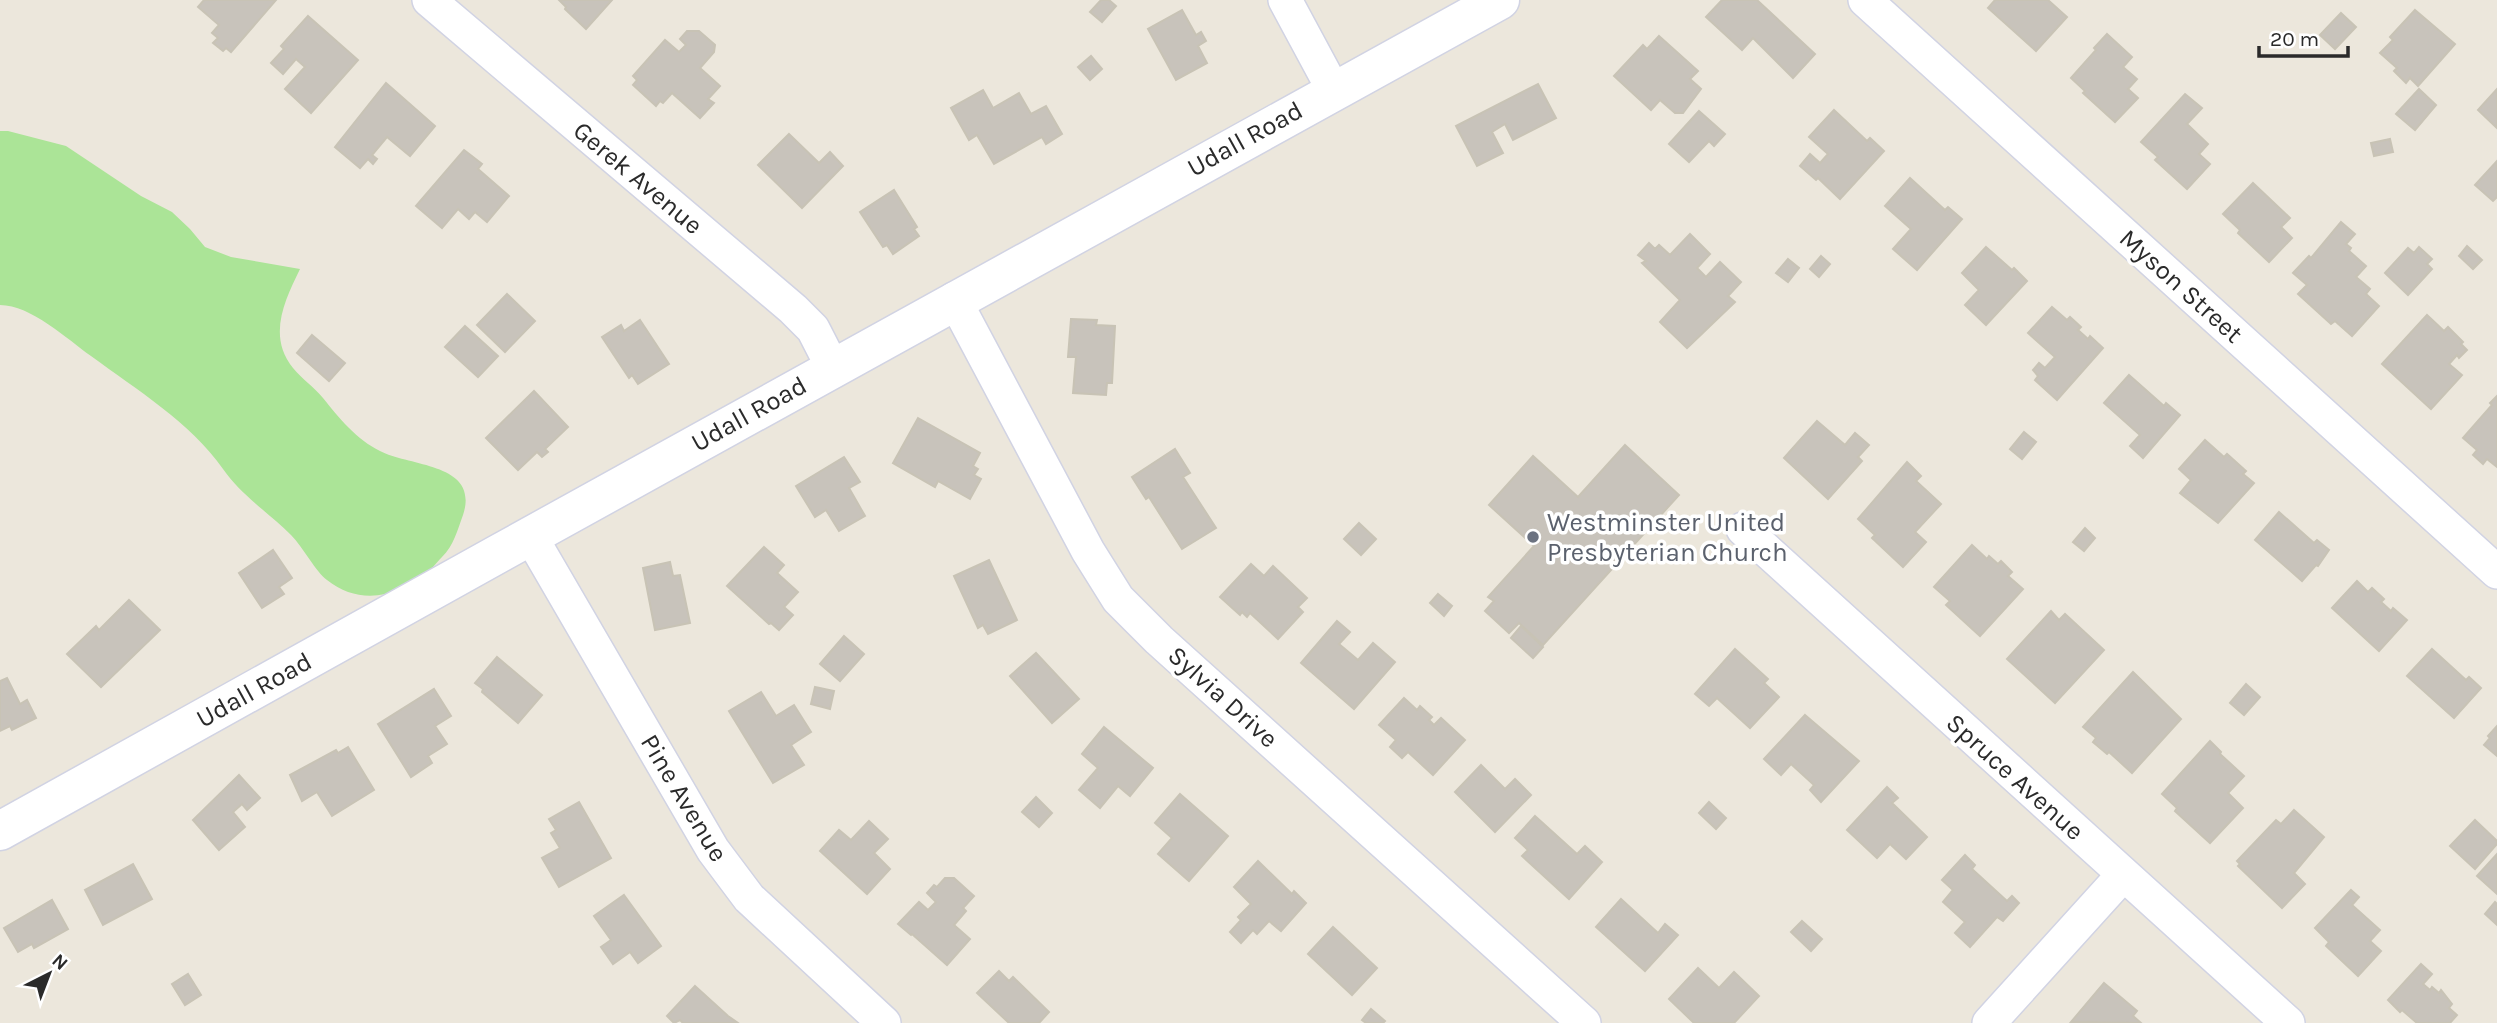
<svg xmlns="http://www.w3.org/2000/svg" width="2497" height="1023" font-family="Karla,sans-serif">
<rect width="100%" height="100%" fill="#ece7dc"/>
<path fill="#abe497" d="M0 131H8L66 146 141 196 172 212 190 229 205 247 231 257 300 269C285 300 267 336 293 368 302 379 314 387 323 398 338 417 357 440 380 451 411 467 480 463 463 515 457 531 454 545 442 557 435 564 428 574 420 580 415 584 407 586 401 589 375 600 350 598 327 580 316 572 303 547 291 535 269 513 241 495 223 469 190 422 137 390 91 356 67 339 31 305 0 305Z"/>
<g fill="#c8c3bb" stroke="#c8c3b5" stroke-width="2">
<path d="M204 0H276L231 52 226 48 223 51 213 43 218 38 212 33 219 25 198 7Z"/>
<path d="M559 0H612L586 29 565 9 566 7Z"/>
<path d="M1101 0H1109L1116 6 1102 22 1090 12Z"/>
<path d="M1722 0H1757L1815 54 1793 78 1753 38 1742 50 1706 17Z"/>
<path d="M1995 0H2048L2067 17 2036 51 1988 8Z"/>
<path d="M1182 10 1196 35 1201 32 1206 41 1198 46 1207 63 1176 80 1148 29Z"/>
<path d="M2415 10 2455 44 2418 86 2410 78 2406 83 2394 71 2397 68 2380 53 2393 40 2390 37Z"/>
<path d="M2341 13 2356 27 2335 49 2320 35Z"/>
<path d="M308 16 358 60 311 113 285 89 305 67 296 59 283 74 271 63 284 49 281 46Z"/>
<path d="M687 31H699L715 45 714 52 700 68 720 86 708 99 714 103 700 118 672 93 663 103 660 101 656 106 633 85 637 80 633 76 665 40 679 52 686 45 680 39Z"/>
<path d="M2107 34 2132 57 2123 67 2137 79 2128 89 2138 98 2115 122 2083 93 2085 91 2071 78 2096 50 2094 48Z"/>
<path d="M1659 36 1698 71 1690 79 1701 89 1683 113H1675L1660 100 1651 110 1614 76 1643 45 1647 49Z"/>
<path d="M1091 56 1102 69 1090 80 1078 67Z"/>
<path d="M386 83 435 126 410 156 387 137 372 155 377 159 373 164 368 159 360 168 335 147Z"/>
<path d="M1538 84 1556 118 1513 140 1505 124 1492 132 1503 153 1477 166 1456 126Z"/>
<path d="M2419 89 2436 105 2415 130 2396 114Z"/>
<path d="M2497 89V128L2478 110Z"/>
<path d="M983 90 993 108 1019 93 1031 114 1046 106 1062 134 1046 144 1042 137 994 164 977 135 969 140 951 108Z"/>
<path d="M2185 94 2202 108 2187 124 2208 144 2199 154 2210 164 2187 189 2155 160 2158 157 2141 142Z"/>
<path d="M1834 110 1867 141 1870 138 1884 151 1840 199 1818 178 1816 180 1800 166 1810 154 1820 163 1828 154 1809 137Z"/>
<path d="M1699 111 1725 134 1714 146 1709 141 1689 162 1669 144Z"/>
<path d="M789 134 819 163 830 152 843 166 802 208 758 165Z"/>
<path d="M2390 139 2393 152 2374 156 2371 143Z"/>
<path d="M464 150 482 164 478 169 509 196 487 222 475 212 469 219 458 209 442 228 416 206Z"/>
<path d="M2497 161V197L2493 201 2475 185Z"/>
<path d="M1910 178 1945 210 1948 207 1962 219 1917 270 1893 249 1911 229 1885 206Z"/>
<path d="M2253 183 2290 218 2281 227 2292 238 2269 262 2238 233 2240 230 2223 214Z"/>
<path d="M894 190 917 227 914 229 919 236 893 254 887 245 883 247 860 212Z"/>
<path d="M2341 222 2355 234 2346 244 2351 248 2349 251 2366 266 2356 277 2370 289 2366 294 2379 306 2352 336 2335 321 2331 324 2298 294 2307 285 2293 273 2309 256 2311 258Z"/>
<path d="M1690 234 1710 254 1697 268 1706 277 1720 262 1741 282 1728 296 1735 302 1687 348 1660 322 1680 300 1642 263 1646 261 1638 255 1649 243 1655 249 1659 245 1670 255Z"/>
<path d="M2467 246 2482 260 2473 269 2459 256Z"/>
<path d="M1986 247 2012 270 2014 268 2027 281 1986 325 1965 305 1979 290 1962 273Z"/>
<path d="M2419 247 2432 259 2427 264 2432 269 2408 295 2385 273 2408 248 2414 253Z"/>
<path d="M1821 256 1830 264 1819 277 1810 269Z"/>
<path d="M1788 259 1799 268 1788 282 1776 273Z"/>
<path d="M507 294 535 321 505 352 477 325Z"/>
<path d="M2052 307 2067 320 2070 317 2081 327 2078 330 2088 339 2090 336 2103 348 2057 400 2035 380 2038 376 2033 370 2039 363 2045 368 2055 357 2028 333Z"/>
<path d="M2427 315 2444 331 2448 327 2463 342 2461 344 2467 350 2459 358 2457 355 2449 364 2462 375 2431 409 2382 364Z"/>
<path d="M1071 319 1097 320 1096 325 1115 326 1112 383H1107L1106 395 1073 393 1076 357H1068Z"/>
<path d="M640 320 669 364 638 384 632 375 629 378 602 337 621 325 624 331Z"/>
<path d="M465 326 498 356 478 377 445 347Z"/>
<path d="M312 335 345 363 329 381 297 353Z"/>
<path d="M2129 375 2164 406 2166 403 2180 415 2143 458 2130 446 2140 435 2104 403Z"/>
<path d="M534 391 568 427 545 449 548 452 542 457 537 452 518 470 486 438Z"/>
<path d="M2497 396V467L2487 459 2483 464 2473 455 2477 450 2463 438 2492 405 2490 403Z"/>
<path d="M918 418 980 453 973 466 978 469 974 475 981 479 970 499 938 481 935 487 893 463Z"/>
<path d="M1817 421 1845 445 1855 433 1869 445 1858 457 1862 461 1828 499 1784 458Z"/>
<path d="M2024 432 2036 442 2022 459 2010 449Z"/>
<path d="M2205 440 2224 457 2227 454 2246 471 2243 474 2254 483 2218 523 2180 493 2191 480 2179 469Z"/>
<path d="M1625 445 1679 495 1543 645 1519 623 1509 633 1485 611 1494 601 1488 597 1534 546 1489 505 1533 456 1578 497Z"/>
<path d="M1175 449 1190 473 1183 477 1216 528 1182 549 1149 497 1146 499 1132 477Z"/>
<path d="M844 457 860 482 849 488 865 516 839 531 826 510 815 517 796 486Z"/>
<path d="M1907 462 1921 476 1916 481 1941 504 1915 532 1926 542 1903 567 1872 538 1875 535 1858 519Z"/>
<path d="M2279 512 2314 543 2317 540 2329 550 2318 566 2316 565 2302 581 2255 540Z"/>
<path d="M1359 523 1376 539 1361 555 1344 539Z"/>
<path d="M2085 528 2095 538 2084 551 2073 542Z"/>
<path d="M1972 545 1987 559 1989 556 1998 564 2001 561 2012 572 2008 576 2023 589 1980 636 1946 605 1950 601 1934 587Z"/>
<path d="M764 547 784 565 777 573 798 592 784 607 793 615 779 630 771 623 769 624 727 586Z"/>
<path d="M273 550 292 578 279 587 284 594 262 608 239 573Z"/>
<path d="M989 560 1017 620 988 634 983 625 978 628 954 576Z"/>
<path d="M670 562 673 576 680 575 690 623 655 630 643 568Z"/>
<path d="M1251 564 1264 576 1273 566 1307 598 1298 607 1303 612 1278 639 1250 613 1247 617 1242 612 1240 615 1220 597Z"/>
<path d="M2357 581 2368 592 2372 588 2384 599 2381 602 2391 611 2393 608 2407 620 2379 651 2332 608Z"/>
<path d="M1438 594 1452 606 1444 616 1430 603Z"/>
<path d="M129 600 160 630 101 687 67 654 96 626 99 630Z"/>
<path d="M2051 611 2059 620 2065 614 2104 650 2055 703 2007 659Z"/>
<path d="M1337 621 1350 632 1339 644 1358 660 1373 643 1395 662 1354 709 1301 663Z"/>
<path d="M1521 626 1543 647 1533 658 1511 638Z"/>
<path d="M844 636 864 654 840 681 820 664Z"/>
<path d="M1735 649 1768 679 1764 683 1779 697 1750 728 1717 698 1709 706 1695 694Z"/>
<path d="M2432 649 2466 680 2469 677 2481 688 2454 718 2407 676Z"/>
<path d="M1036 653 1079 699 1052 723 1010 676Z"/>
<path d="M497 657 542 695 518 723 482 692 483 689 475 683Z"/>
<path d="M2133 672 2181 719 2132 773 2109 752 2107 754 2093 742 2096 738 2083 727Z"/>
<path d="M7 678 20 704 27 700 36 718 12 730 10 726 0 731V681Z"/>
<path d="M2246 684 2260 697 2244 715 2230 703Z"/>
<path d="M815 687 834 691 830 709 811 704Z"/>
<path d="M434 689 451 716 435 726 447 744 428 756 432 763 411 777 378 724Z"/>
<path d="M761 692 776 716 794 705 811 732 791 745 804 765 773 783 729 711Z"/>
<path d="M1404 698 1417 710 1420 706 1432 717 1429 720 1434 725 1441 718 1465 740 1433 775 1408 752 1402 758 1390 747 1396 740 1379 725Z"/>
<path d="M1805 715 1859 761 1821 802 1810 790 1814 785 1791 764 1781 775 1764 759Z"/>
<path d="M2497 726V756L2484 745 2490 738 2488 736Z"/>
<path d="M1104 727 1153 768 1130 796 1118 786 1100 808 1079 790 1098 768 1082 754Z"/>
<path d="M2210 741 2221 752 2220 754 2244 776 2228 793 2243 808 2210 843 2175 811 2177 808 2162 794Z"/>
<path d="M348 747 374 790 332 816 317 792 302 801 290 775 336 750 338 753Z"/>
<path d="M1481 765 1505 789 1515 779 1531 795 1495 832 1455 792Z"/>
<path d="M239 775 260 798 247 810 242 804 233 812 245 827 219 850 193 820Z"/>
<path d="M1887 787 1898 798 1892 803 1927 837 1906 859 1890 844 1877 858 1847 830Z"/>
<path d="M1180 794 1228 836 1189 881 1158 854 1172 838 1155 823Z"/>
<path d="M1036 797 1052 813 1039 827 1022 812Z"/>
<path d="M579 802 611 858 559 887 542 858 560 848 551 833 556 830 549 819Z"/>
<path d="M1709 802 1726 818 1716 829 1699 813Z"/>
<path d="M2294 810 2324 837 2294 873 2305 884 2282 908 2238 866 2240 864 2237 861 2276 820 2281 824Z"/>
<path d="M1535 816 1577 854 1585 846 1602 862 1569 899 1522 856 1528 850 1515 838Z"/>
<path d="M2475 820 2497 841V844L2475 869 2450 846Z"/>
<path d="M869 821 888 839 874 853 890 869 867 894 820 851 839 830 851 840Z"/>
<path d="M2497 854V894L2477 876Z"/>
<path d="M1965 855 1975 865 1972 869 2007 901 2012 896 2019 903 2003 921 1997 917 1970 947 1955 933 1965 922 1943 902 1953 890 1942 880Z"/>
<path d="M1258 861 1292 894 1294 891 1306 903 1281 931 1269 921 1257 934 1253 930 1241 943 1230 932 1241 920 1238 917 1251 904 1234 887Z"/>
<path d="M133 864 152 899 103 925 85 890Z"/>
<path d="M945 878H954L974 896 963 908 966 911 954 925 970 939 947 965 912 934 911 935 898 924 919 902 928 910 936 902 927 893 934 885 937 887Z"/>
<path d="M2351 890 2359 897 2352 905 2380 930 2370 941 2381 951 2358 976 2326 946 2329 942 2315 928Z"/>
<path d="M624 895 661 946 638 963 630 952 613 964 601 947 611 940 594 916Z"/>
<path d="M1621 899 1658 933 1665 924 1678 935 1645 971 1596 927Z"/>
<path d="M52 900 68 929 34 948 32 944 18 952 4 928Z"/>
<path d="M2495 902 2497 904V925L2485 914Z"/>
<path d="M1802 921 1822 939 1811 951 1791 932Z"/>
<path d="M1333 927 1377 968 1352 995 1308 954Z"/>
<path d="M2421 964 2432 974 2423 984 2430 990 2432 987 2439 993 2441 990 2452 1004 2449 1008 2457 1015 2450 1023H2417L2402 1010 2400 1012 2388 1000Z"/>
<path d="M1698 968 1719 988 1734 972 1759 996 1734 1023H1694L1669 999Z"/>
<path d="M999 971 1009 981 1013 977 1049 1012 1039 1023H1009L977 993Z"/>
<path d="M188 974 201 995 185 1005 172 984Z"/>
<path d="M2104 983 2137 1011 2133 1016 2141 1023 2071 1022Z"/>
<path d="M695 986 728 1016 738 1023H683L680 1020 674 1023 667 1016Z"/>
<path d="M1371 1009 1385 1021 1383 1023H1366L1362 1020Z"/>
</g>
<g fill="none" stroke-linecap="round" stroke-linejoin="round">
<g stroke="#d1d3e3" stroke-width="36">
<g id="minor">
<path d="M429 0 793 309 813 329 833 368"/>
<path d="M1285 0 1334 91"/>
<path d="M1865 0 2497 572"/>
<path d="M954 299 1088 551 1118 599 1159 640 1584 1023"/>
<path d="M1743 529 2288 1023"/>
<path d="M531 537 713 850 749 898 884 1023"/>
<path d="M1989 1023 2123 875"/>
</g>
</g>
<g stroke="#d1d3e3" stroke-width="41">
<path id="secondary" d="M0 831C500 554 998 273 1500 0"/>
</g>
<use href="#minor" stroke="#fff" stroke-width="33"/>
<use href="#secondary" stroke="#fff" stroke-width="38"/>
</g>
<circle fill="#6b7280" stroke="#fff" stroke-width="2.5" cx="1533" cy="537" r="7"/>
<g text-anchor="middle" dominant-baseline="central" stroke-width="7" stroke-linejoin="round" paint-order="stroke">
<g font-size="26" fill="#2a2a2a" stroke="#fff">
<text transform="translate(1245 139) rotate(-29)">Udall Road</text>
<text transform="translate(638 178) rotate(40)">Gerek Avenue</text>
<text transform="translate(2181 286) rotate(42)">Myson Street</text>
<text transform="translate(749 414) rotate(-29)">Udall Road</text>
<text transform="translate(254 690) rotate(-29)">Udall Road</text>
<text transform="translate(1223 697) rotate(42)">Sylvia Drive</text>
<text transform="translate(2015 777) rotate(42)">Spruce Avenue</text>
<text transform="translate(684 798) rotate(59)">Pine Avenue</text>
</g>
<g font-size="26" fill="#5b616d" stroke="#fff" text-anchor="start">
<text x="1547" y="522">Westminster United<tspan x="1547" dy="30">Presbyterian Church</tspan></text>
</g>
</g>
<g transform="translate(49 974) rotate(42)" stroke="#ffffff" stroke-width="5" paint-order="stroke">
<path d="M0-5L12 26L0 18L-12 26Z" fill="#2a2a2a"/>
<text y="-10" font-size="19" font-weight="bold" text-anchor="middle" fill="#2a2a2a">N</text>
</g>
<path d="M2259 46v10h89v-10" fill="none" stroke="#2a2a2a" stroke-width="3.5"/>
<text x="2270" y="46" font-size="21" fill="#2a2a2a" stroke="#ffffff" stroke-width="5" paint-order="stroke">20 m</text>
</svg>
